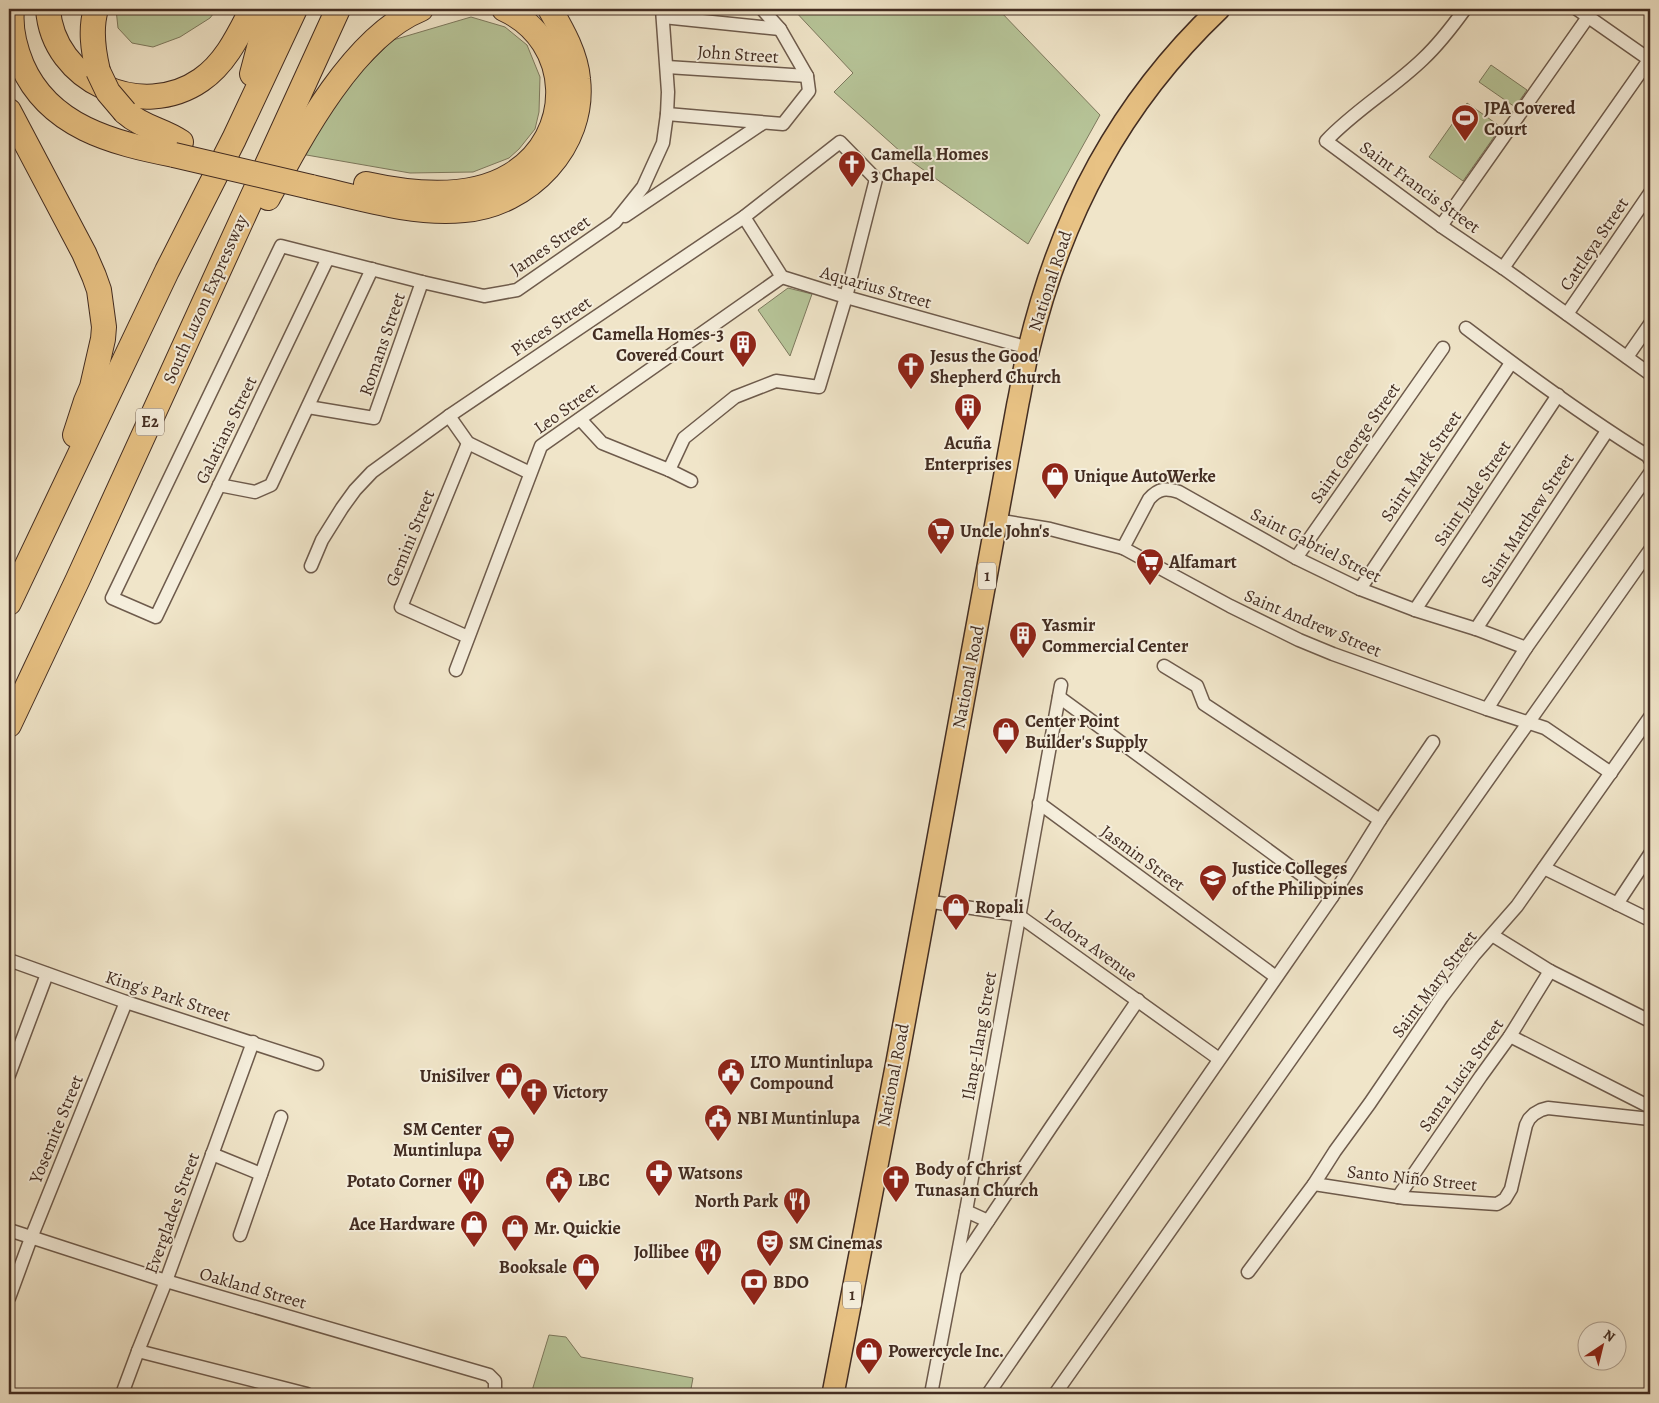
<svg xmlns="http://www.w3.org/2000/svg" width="1659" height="1403" font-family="Alegreya,serif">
<rect width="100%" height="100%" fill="#f0e5c9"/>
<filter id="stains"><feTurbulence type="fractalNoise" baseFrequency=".004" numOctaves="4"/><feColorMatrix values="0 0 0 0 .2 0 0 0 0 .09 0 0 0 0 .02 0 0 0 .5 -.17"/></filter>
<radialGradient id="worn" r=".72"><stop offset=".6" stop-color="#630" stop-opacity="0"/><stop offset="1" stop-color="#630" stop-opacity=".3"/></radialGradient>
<g fill="#b7c599" stroke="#7d795e">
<path d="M116 9H217L210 18 180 37 153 47 132 43 118 28Z"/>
<path d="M793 9H998L1100 115 1028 244 911 161 834 92 853 73Z"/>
<path d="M471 17 505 27 527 45 540 77 539 112 535 129 519 149 509 158 473 172 410 173 295 153 358 75 393 40Z"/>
<path d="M1491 65 1527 90 1515 107 1479 82Z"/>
<path d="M1467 103 1501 127 1463 181 1429 157Z"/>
<path d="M788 288 812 294 790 356 758 310Z"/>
<path d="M549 1335 566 1337 581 1357 693 1378 690 1394H531Z"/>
</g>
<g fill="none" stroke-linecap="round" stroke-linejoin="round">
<g stroke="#6e5b4c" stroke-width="15">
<g id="minor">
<path d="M1465 9C1452 27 1439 44 1423 59 1392 89 1355 110 1326 141L1441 226 1503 268 1650 374"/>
<path d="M1577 9 1650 60"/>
<path d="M663 17 780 29"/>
<path d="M667 67 807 76"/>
<path d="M667 114 783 124 809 91 807 76 780 29 762 9"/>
<path d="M625 216 763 123"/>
<path d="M744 217 782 277 846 297 1029 348"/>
<path d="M1441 226 1588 17"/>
<path d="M328 258 156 617 112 598 281 246 422 282 484 296 517 290 615 222 643 187 663 143 667 114 668 92 662 9"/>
<path d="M1503 268 1649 60"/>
<path d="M1567 314 1650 193"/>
<path d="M1466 328C1525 373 1585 417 1648 456L1650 460"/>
<path d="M1627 357 1650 324"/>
<path d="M308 407 374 418 422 282"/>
<path d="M449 416 468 443 530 473"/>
<path d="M580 419 602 443 669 470 691 481"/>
<path d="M219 485 255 492 271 485 372 269"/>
<path d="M996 520 1050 529 1123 548 1230 606 1299 640 1333 654 1487 709 1545 728 1611 773"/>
<path d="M1123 548 1149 499C1159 488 1166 488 1179 492L1296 558 1360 589 1415 610 1476 629 1526 648"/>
<path d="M1296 558 1443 348"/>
<path d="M311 566 322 540 342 508 355 490 372 472 449 416 744 217 840 142 876 179 846 297 819 387 776 381 735 397 684 438 669 470"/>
<path d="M1360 589 1511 363"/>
<path d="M1415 610 1558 395"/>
<path d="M1476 629 1607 431"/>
<path d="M468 637 401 607 468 443"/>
<path d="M1164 666 1197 686 1204 704 1380 820"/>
<path d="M456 670 541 446 782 277"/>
<path d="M1059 697 1332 897"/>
<path d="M1487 709 1526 648 1650 473"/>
<path d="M1039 803 1276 977"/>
<path d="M1544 868 1650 920"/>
<path d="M926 901 1018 915 1219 1059"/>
<path d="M1617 904 1650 854"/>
<path d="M1492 935 1550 971 1650 1021"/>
<path d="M9 960 126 1002 317 1064"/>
<path d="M1510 1036 1650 1107"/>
<path d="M9 1075 47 974"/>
<path d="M212 1154 261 1174"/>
<path d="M1314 1184 1405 1198 1497 1204 1505 1199 1511 1189 1526 1125 1529 1119 1534 1114 1541 1110 1548 1108 1650 1119"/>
<path d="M1398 1197 1481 1076 1510 1036 1550 971"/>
<path d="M966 1211 988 1221"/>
<path d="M9 1230 166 1281 489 1375 495 1381V1394"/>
<path d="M240 1235 281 1117"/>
<path d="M956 1269 1051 1127 1138 1000"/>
<path d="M1248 1272 1314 1184 1335 1151 1370 1103 1442 997 1474 955 1517 906 1650 717"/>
<path d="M9 1298 31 1238 126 1002"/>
<path d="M138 1351 307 1394"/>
<path d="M122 1394 138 1351 166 1281 253 1042"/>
<path d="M931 1394 966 1211 1061 685"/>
<path d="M988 1394 1332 897 1380 820 1433 742"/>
<path d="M1055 1394 1650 550"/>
</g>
</g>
<g stroke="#432d22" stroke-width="24">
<path id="trunk" d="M833 1394 897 1062 1018 403C1022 385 1024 366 1029 348 1061 215 1120 103 1219 9"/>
</g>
<g stroke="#432d22" stroke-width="26">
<g id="motorway">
<path d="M12 9C10 28 15 48 22 65 49 127 113 143 174 155"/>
<path d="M48 9C53 82 142 121 201 80 226 63 239 34 252 9"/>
<path d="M96 9C90 29 93 50 98 71"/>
<path d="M252 74 266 21 271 9"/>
<path d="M9 111 84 253 94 276 99 290 104 327 103 339 92 387 86 401 75 435"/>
<path d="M125 112C143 128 162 129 181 142"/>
<path d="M366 184C411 194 470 200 511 175 576 136 574 41 504 9"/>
<path d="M311 187C360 198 413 215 464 210 528 205 586 146 578 79 576 54 562 30 550 9"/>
<path d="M268 198C301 136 354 36 421 9"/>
<path d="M9 603 167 271 234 139 295 9"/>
<path d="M9 725 78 579 338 9"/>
</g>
</g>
<use href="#minor" stroke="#f5eedc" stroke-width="12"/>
<use href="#trunk" stroke="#e8c284" stroke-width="21"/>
<use href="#motorway" stroke="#e8c284" stroke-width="24"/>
<g stroke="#432d22" stroke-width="26" stroke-linecap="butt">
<g id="motorway-bridge">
<path d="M98 71 108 92 125 112"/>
<path d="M174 155 311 187"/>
</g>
</g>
<use href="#motorway-bridge" stroke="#e8c284" stroke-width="24"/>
</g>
<defs>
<g id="stadium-pin" transform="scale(1.4375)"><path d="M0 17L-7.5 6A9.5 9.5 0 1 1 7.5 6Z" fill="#8f2418" stroke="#f5eedc"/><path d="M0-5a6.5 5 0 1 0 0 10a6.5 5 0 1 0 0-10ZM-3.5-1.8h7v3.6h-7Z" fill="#fff"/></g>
<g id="church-pin" transform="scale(1.4375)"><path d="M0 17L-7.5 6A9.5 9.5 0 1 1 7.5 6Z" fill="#8f2418" stroke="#f5eedc"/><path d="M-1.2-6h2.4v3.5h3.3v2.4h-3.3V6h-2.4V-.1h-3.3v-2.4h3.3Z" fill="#fff"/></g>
<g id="building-pin" transform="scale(1.4375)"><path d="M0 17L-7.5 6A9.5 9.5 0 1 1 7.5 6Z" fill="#8f2418" stroke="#f5eedc"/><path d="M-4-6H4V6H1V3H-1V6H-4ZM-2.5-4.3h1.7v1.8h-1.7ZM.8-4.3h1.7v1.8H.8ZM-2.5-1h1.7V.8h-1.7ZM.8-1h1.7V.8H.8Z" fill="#fff"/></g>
<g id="shop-pin" transform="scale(1.4375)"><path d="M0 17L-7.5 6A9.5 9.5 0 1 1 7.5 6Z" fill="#8f2418" stroke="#f5eedc"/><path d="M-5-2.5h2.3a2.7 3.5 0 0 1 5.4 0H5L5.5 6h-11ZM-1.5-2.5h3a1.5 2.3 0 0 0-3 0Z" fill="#fff"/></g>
<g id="supermarket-pin" transform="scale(1.4375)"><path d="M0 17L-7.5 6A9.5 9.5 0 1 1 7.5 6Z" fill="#8f2418" stroke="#f5eedc"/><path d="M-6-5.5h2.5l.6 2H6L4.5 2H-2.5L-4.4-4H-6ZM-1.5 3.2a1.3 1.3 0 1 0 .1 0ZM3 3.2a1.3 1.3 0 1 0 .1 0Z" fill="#fff"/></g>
<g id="university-pin" transform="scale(1.4375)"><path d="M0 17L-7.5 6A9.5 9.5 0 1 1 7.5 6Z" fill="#8f2418" stroke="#f5eedc"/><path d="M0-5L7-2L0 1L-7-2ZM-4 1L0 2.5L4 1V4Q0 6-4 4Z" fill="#fff"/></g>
<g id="civic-pin" transform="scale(1.4375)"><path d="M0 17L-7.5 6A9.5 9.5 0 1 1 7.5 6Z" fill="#8f2418" stroke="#f5eedc"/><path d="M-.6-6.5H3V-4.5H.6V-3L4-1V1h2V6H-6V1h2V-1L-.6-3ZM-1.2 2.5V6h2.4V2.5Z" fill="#fff"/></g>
<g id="pharmacy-pin" transform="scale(1.4375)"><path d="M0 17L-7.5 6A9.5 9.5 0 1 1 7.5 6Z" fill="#8f2418" stroke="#f5eedc"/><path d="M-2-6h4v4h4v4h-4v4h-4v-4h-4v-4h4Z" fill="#fff"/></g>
<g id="restaurant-pin" transform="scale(1.4375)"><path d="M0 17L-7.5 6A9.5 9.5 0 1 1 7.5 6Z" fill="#8f2418" stroke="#f5eedc"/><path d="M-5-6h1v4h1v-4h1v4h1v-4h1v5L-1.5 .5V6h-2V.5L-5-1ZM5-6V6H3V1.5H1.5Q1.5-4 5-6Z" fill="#fff"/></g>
<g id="theatre-pin" transform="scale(1.4375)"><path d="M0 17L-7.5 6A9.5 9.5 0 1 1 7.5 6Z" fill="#8f2418" stroke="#f5eedc"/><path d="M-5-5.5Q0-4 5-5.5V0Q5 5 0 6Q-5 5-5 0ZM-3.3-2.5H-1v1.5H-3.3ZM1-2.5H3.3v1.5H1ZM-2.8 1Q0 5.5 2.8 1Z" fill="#fff"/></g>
<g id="bank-pin" transform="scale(1.4375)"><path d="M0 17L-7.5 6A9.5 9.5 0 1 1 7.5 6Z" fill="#8f2418" stroke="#f5eedc"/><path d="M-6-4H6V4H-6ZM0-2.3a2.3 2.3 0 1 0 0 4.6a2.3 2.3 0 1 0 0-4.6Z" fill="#fff"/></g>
</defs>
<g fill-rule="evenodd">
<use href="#stadium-pin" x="1465" y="118"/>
<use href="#church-pin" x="852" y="164"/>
<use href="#building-pin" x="743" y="344"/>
<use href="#church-pin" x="911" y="366"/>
<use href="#building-pin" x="968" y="407"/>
<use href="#shop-pin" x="1055" y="476"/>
<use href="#supermarket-pin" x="941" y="531"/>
<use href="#supermarket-pin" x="1150" y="562"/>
<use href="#building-pin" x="1023" y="635"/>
<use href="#shop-pin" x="1006" y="731"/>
<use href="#university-pin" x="1213" y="878"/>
<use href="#shop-pin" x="956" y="907"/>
<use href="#civic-pin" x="731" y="1072"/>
<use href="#shop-pin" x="509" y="1076"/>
<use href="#church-pin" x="534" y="1092"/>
<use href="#civic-pin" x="718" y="1118"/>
<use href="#supermarket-pin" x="501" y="1139"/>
<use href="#pharmacy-pin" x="659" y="1173"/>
<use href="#church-pin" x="896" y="1179"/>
<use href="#civic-pin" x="559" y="1180"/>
<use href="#restaurant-pin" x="471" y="1181"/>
<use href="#restaurant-pin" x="797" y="1201"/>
<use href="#shop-pin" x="474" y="1224"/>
<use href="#shop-pin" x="515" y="1228"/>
<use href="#theatre-pin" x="770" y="1243"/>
<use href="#restaurant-pin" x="708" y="1252"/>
<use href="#shop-pin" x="586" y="1267"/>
<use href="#bank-pin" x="754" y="1282"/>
<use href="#shop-pin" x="869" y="1351"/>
</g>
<g text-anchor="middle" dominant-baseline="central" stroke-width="4" stroke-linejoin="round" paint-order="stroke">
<g fill="#f5eedc" stroke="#78675a" stroke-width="1">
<rect x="136" y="408.5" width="28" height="27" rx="4"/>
<rect x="978" y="562.5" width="18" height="27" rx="4"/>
<rect x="843" y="1281.5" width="18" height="27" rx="4"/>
</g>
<g font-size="16" font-weight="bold" fill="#432d22">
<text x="150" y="422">E2</text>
<text x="987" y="576">1</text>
<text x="852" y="1295">1</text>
</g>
<g font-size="18" fill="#432d22" stroke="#f5eedc">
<text transform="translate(738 54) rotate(4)">John Street</text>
<text transform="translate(1420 187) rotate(36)">Saint Francis Street</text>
<text transform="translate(1594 244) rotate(-56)">Cattleya Street</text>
<text transform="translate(550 245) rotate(-34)">James Street</text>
<text transform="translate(1050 281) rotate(-72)">National Road</text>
<text transform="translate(876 287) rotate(16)">Aquarius Street</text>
<text transform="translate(205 299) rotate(-66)">South Luzon Expressway</text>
<text transform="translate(551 326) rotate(-34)">Pisces Street</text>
<text transform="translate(382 344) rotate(-71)">Romans Street</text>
<text transform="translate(566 408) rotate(-36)">Leo Street</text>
<text transform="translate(226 430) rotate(-64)">Galatians Street</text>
<text transform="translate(1355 443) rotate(-55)">Saint George Street</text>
<text transform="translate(1421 466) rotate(-56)">Saint Mark Street</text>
<text transform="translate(1472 493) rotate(-56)">Saint Jude Street</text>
<text transform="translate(1527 520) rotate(-57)">Saint Matthew Street</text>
<text transform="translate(410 538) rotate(-68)">Gemini Street</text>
<text transform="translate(1316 545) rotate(27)">Saint Gabriel Street</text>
<text transform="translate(1313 623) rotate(23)">Saint Andrew Street</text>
<text transform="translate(968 677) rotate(-79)">National Road</text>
<text transform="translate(1143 858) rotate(36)">Jasmin Street</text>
<text transform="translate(1091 945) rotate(36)">Lodora Avenue</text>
<text transform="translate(1434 984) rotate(-53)">Saint Mary Street</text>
<text transform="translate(168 996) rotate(18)">King's Park Street</text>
<text transform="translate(979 1036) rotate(-80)">Ilang-Ilang Street</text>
<text transform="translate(893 1075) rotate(-79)">National Road</text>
<text transform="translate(1461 1075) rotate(-55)">Santa Lucia Street</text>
<text transform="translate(56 1129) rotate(-68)">Yosemite Street</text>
<text transform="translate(1412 1178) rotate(6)">Santo Niño Street</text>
<text transform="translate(172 1213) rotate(-70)">Everglades Street</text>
<text transform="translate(253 1288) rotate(16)">Oakland Street</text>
</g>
<g font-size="18" font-weight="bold" fill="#432d22" stroke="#f5eedc" text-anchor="start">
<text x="1484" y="108">JPA Covered<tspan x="1484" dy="21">Court</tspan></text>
<text x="871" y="154">Camella Homes<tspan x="871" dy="21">3 Chapel</tspan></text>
<text x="724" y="334" text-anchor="end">Camella Homes-3<tspan x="724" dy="21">Covered Court</tspan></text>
<text x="930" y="356">Jesus the Good<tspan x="930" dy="21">Shepherd Church</tspan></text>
<text x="968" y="443" text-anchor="middle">Acuña<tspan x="968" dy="21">Enterprises</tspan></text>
<text x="1074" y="476">Unique AutoWerke</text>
<text x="960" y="531">Uncle John's</text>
<text x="1169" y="562">Alfamart</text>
<text x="1042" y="625">Yasmir<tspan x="1042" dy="21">Commercial Center</tspan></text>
<text x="1025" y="721">Center Point<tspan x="1025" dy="21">Builder's Supply</tspan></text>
<text x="1232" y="868">Justice Colleges<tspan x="1232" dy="21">of the Philippines</tspan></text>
<text x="975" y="907">Ropali</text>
<text x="750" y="1062">LTO Muntinlupa<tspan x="750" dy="21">Compound</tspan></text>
<text x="490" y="1076" text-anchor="end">UniSilver</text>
<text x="553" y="1092">Victory</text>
<text x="737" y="1118">NBI Muntinlupa</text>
<text x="482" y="1129" text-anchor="end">SM Center<tspan x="482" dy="21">Muntinlupa</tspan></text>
<text x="915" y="1169">Body of Christ<tspan x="915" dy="21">Tunasan Church</tspan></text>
<text x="678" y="1173">Watsons</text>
<text x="578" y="1180">LBC</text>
<text x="452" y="1181" text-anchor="end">Potato Corner</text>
<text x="778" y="1201" text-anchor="end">North Park</text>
<text x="455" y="1224" text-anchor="end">Ace Hardware</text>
<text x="534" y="1228">Mr. Quickie</text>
<text x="789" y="1243">SM Cinemas</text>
<text x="689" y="1252" text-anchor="end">Jollibee</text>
<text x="567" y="1267" text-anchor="end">Booksale</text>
<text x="773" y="1282">BDO</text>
<text x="888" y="1351">Powercycle Inc.</text>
</g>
</g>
<rect width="1659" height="1403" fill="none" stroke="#f0e5c9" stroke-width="30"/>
<rect x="10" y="10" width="1639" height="1383" fill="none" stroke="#432d22" stroke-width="2.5"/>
<rect x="15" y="15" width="1629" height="1373" fill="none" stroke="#432d22"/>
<g transform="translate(1602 1346) rotate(35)"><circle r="24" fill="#f5eedc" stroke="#aea192"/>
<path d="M0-4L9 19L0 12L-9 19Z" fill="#8f2418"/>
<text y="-8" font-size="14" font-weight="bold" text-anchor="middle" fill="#432d22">N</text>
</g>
<rect width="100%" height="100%" filter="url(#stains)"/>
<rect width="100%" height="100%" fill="url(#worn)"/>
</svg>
